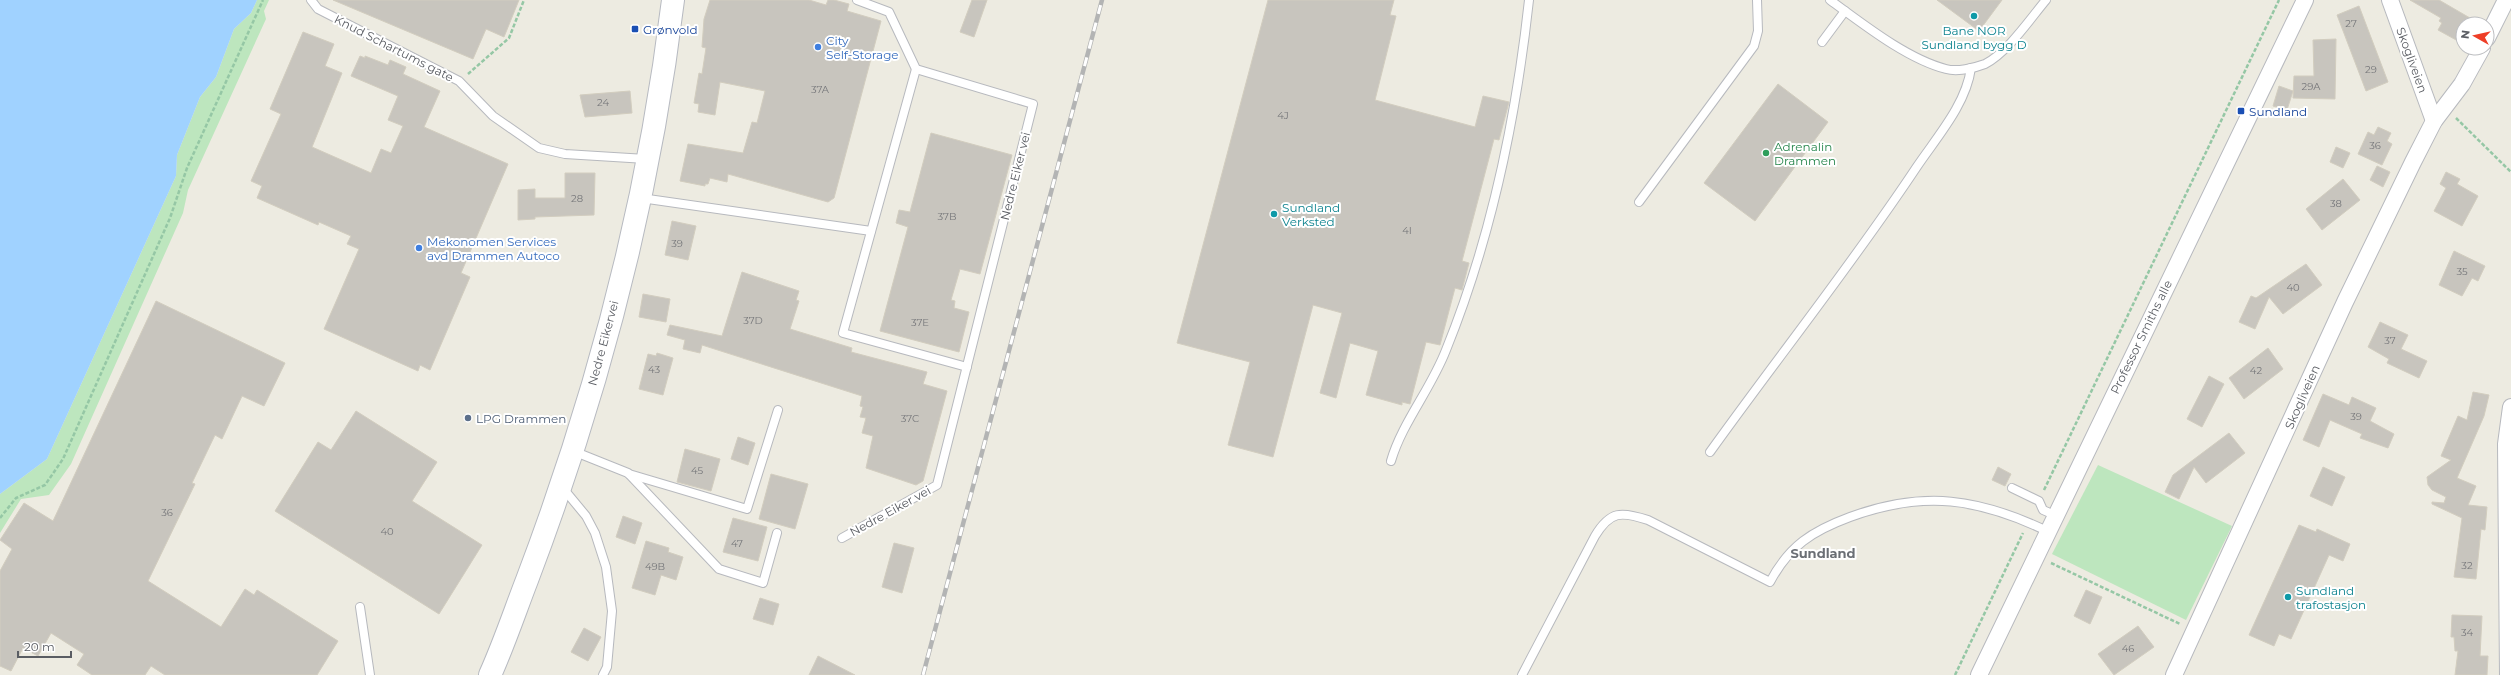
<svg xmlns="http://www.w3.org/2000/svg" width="2511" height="675" font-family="Montserrat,sans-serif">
<rect width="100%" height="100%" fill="#edebe1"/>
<g fill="#bde6be">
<path d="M257 0H269L264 11 266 19 188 190 183 213 71 464 49 495 21 499 0 533V494L47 459 176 176 177 155 200 97 216 77 234 29 251 13Z"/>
<path d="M2098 465 2232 526 2186 620 2052 554Z"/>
</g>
<path fill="#a0d2ff" d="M0 0H257L251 13 234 29 216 77 200 97 177 155 176 176 47 459 0 494Z"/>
<g fill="#c8c5be" stroke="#d2cdbf">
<path d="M333 0H519L504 37 486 29 473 59Z"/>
<path d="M710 0H809L826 5 828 0H834L849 4 847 11 881 21 834 198 828 202 728 174 727 182 710 178 708 184H705V186L680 181 688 144 743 153 752 122 757 123 765 91 720 82 715 115 698 112 699 104 694 103 699 73 702 74 706 48 702 47 704 19Z"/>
<path d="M972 0H987L974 37 960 32Z"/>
<path d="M1268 0H1394L1390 15 1396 16 1375 100 1475 127 1483 96 1509 102 1499 140 1494 139 1462 261 1469 263 1462 290 1455 288 1440 345 1426 342 1410 404 1402 402V405L1366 395 1378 351 1350 343 1336 398 1320 393 1342 313 1313 305 1273 457 1228 445 1250 362 1177 343Z"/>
<path d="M1937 0H2002L1979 31Z"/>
<path d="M2410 0H2439L2470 18 2467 24H2463V31L2458 41 2438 30 2442 23 2439 21 2441 18Z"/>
<path d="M2359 6 2388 82 2366 91 2337 15Z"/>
<path d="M303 32 334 44 325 66 342 73 312 147 371 173 381 149 391 153 403 126 388 120 398 96 351 76 360 56 365 58V56L388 65 390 60 406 67 403 74 440 91 424 127 508 164 461 273 470 277 430 370 420 365 418 371 324 329 359 249 347 244 351 236 319 222 318 225 257 198 262 186 251 181 281 114 270 109Z"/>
<path d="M2336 39 2335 99 2293 98 2294 76H2314L2313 40Z"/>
<path d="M1778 84 1828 122 1755 221 1704 183Z"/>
<path d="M2279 86 2293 91 2287 110 2273 106Z"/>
<path d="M630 91 632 113 585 117 580 95Z"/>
<path d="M2378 127 2391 133 2387 141 2392 144 2382 165 2358 154 2368 132 2374 135Z"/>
<path d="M931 133 1012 155 980 274 960 269 951 300 955 301 954 308 969 312 959 352 880 331 908 227 896 223 899 210 910 212Z"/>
<path d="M2336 147 2350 153 2343 168 2330 162Z"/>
<path d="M2377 166 2390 172 2383 187 2370 180Z"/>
<path d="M2446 172 2460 179 2457 184 2478 196 2462 226 2434 211 2446 188 2440 184Z"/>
<path d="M565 173H595L594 215 535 217V219L518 220V190L535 189V198H565Z"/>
<path d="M2343 179 2360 200 2322 230 2306 209Z"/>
<path d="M672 221 696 226 688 260 665 255Z"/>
<path d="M2454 251 2485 266 2478 281 2472 278 2462 296 2439 285Z"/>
<path d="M2306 264 2322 285 2283 314 2269 297 2255 329 2239 322 2251 296 2256 298Z"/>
<path d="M742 272 799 291 796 300 799 301 790 329 852 348 851 352 927 372 923 384 947 391 923 481 916 485 866 468 873 436 862 433 866 418 860 417 863 407 860 406 862 396 702 345 700 353 683 349 685 340 667 335 670 325 722 336Z"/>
<path d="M643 294 670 299 666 322 639 317Z"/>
<path d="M156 301 285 363 264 406 242 396 222 439 215 435 192 483 195 484 148 581 221 627 245 589 254 595 257 590 338 641 317 675H165L151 666 145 675H92L77 665 84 654 51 633 38 656 23 648 11 671 0 666V571L12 549 0 540 24 503 53 521Z"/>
<path d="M2380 322 2408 335 2401 349 2427 361 2419 378 2387 363 2389 359 2368 347Z"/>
<path d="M2268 348 2283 369 2244 399 2229 378Z"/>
<path d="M657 353 673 358 663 395 639 389 648 354 656 356Z"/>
<path d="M2209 376 2224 384 2202 427 2187 419Z"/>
<path d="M2473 392 2489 395 2484 416 2457 478 2476 486 2468 505 2487 507 2485 530 2481 529 2476 579 2454 577 2462 518 2432 504V502L2444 503 2446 497 2432 490 2428 485 2427 477 2451 460 2441 456 2458 416 2467 420Z"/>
<path d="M2323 394 2349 405 2352 397 2376 408 2370 421 2394 434 2388 448 2360 438 2362 434 2330 420 2319 447 2303 440Z"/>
<path d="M356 411 437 462 412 501 482 545 439 614 275 511 318 442 331 450Z"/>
<path d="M2229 433 2245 453 2206 483 2194 467 2179 499 2165 492 2173 475Z"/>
<path d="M738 437 755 443 748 465 731 459Z"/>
<path d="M685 449 720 459 711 491 677 482Z"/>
<path d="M1998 467 2011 474 2005 486 1992 480Z"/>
<path d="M2323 467 2345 477 2332 506 2310 496Z"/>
<path d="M771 474 808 484 795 529 759 519Z"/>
<path d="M623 516 642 523 635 544 616 537Z"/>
<path d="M733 518 767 527 758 561 723 552Z"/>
<path d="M2299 525 2316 532 2317 529 2350 544 2343 561 2329 555 2291 639 2279 634 2274 646 2249 635Z"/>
<path d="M646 541 669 548 668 552 683 557 676 580 661 575 655 595 632 588Z"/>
<path d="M894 543 914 548 902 593 882 587Z"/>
<path d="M2086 590 2102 597 2090 624 2074 616Z"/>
<path d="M760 598 779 604 773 625 753 619Z"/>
<path d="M2452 615 2482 616 2480 656H2488L2487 675H2455L2458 651H2455L2454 637H2451Z"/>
<path d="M2138 626 2154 647 2114 675 2098 654Z"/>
<path d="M584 628 601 637 588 661 571 652Z"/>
<path d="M818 656 855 675H809Z"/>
</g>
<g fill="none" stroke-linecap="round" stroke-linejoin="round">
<g stroke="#b7b9be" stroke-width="10">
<g id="lane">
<path d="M311 0 318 9 459 81 493 116 539 148 565 154 646 159"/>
<path d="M1830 0C1863 24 1907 59 1946 69 1957 72 1974 68 1985 64 2007 53 2030 19 2046 0"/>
<path d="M1822 42 1845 11"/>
<path d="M916 69 843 333 967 367"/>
<path d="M641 198 871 231"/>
<path d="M1639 202 1754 46 1758 31 1757 0"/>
<path d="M573 451 628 473 719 569 763 583 777 533"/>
<path d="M1710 452C1778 357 1851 266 1916 168 1936 138 1966 105 1971 68"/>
<path d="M1391 461C1402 423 1431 389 1446 350 1491 239 1516 119 1529 0"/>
<path d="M629 474 747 509 778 410"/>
<path d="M562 487 586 516 595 533 606 567 612 611 607 667 603 675"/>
<path d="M2012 488 2039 501 2043 510 2057 516"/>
<path d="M842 538 937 485 1033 104 916 69 889 12 857 0"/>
<path d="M360 607 370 675"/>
<path d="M1522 675 1595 536C1610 511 1621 511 1648 520L1770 582C1789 546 1812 531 1850 517 1924 490 1979 498 2049 532"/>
</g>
</g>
<g stroke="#b7b9be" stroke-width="18">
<g id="street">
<path d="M2390 0 2434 121"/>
<path d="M2487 38 2506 0"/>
<path d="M1979 675 2305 0"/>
<path d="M2174 675 2345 302 2413 162 2434 121 2462 84 2482 48"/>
<path d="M2508 675 2506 444 2511 407"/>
</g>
</g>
<g stroke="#b7bac1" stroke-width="24">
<path id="secondary" d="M490 675C504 644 515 611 527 580 598 393 649 198 673 0"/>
</g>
<g stroke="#95c7a5" stroke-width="2.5" stroke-dasharray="4 2" stroke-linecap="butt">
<path d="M468 74 509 38 524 0"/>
<path d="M2456 118 2511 172"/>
<path d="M2044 490 2279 0"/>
<path d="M0 518 16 498 45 485 63 459 170 218 187 168 263 0"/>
<path d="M2051 563 2180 624"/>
<path d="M1955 675 2023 533"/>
</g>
<use href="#lane" stroke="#fff" stroke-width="8"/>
<use href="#street" stroke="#fff" stroke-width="16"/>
<use href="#secondary" stroke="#fff" stroke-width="22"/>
<g stroke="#b3b4b4" stroke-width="4.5">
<path id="rail" d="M923 675 1102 0"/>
</g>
<use href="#rail" stroke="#fff" stroke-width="3" stroke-dasharray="9" stroke-linecap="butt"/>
</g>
<g fill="#0f9aa8" stroke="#fff" stroke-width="1.5">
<circle cx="1974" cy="16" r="4"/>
<circle cx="1274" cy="214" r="4"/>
<circle cx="2288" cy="597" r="4"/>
</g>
<g fill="#1a4fb4" stroke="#fff" stroke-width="1.5">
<rect x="631" y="25" width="8" height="8" rx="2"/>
<rect x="2237" y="107" width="8" height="8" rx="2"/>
</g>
<g fill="#3f7fe0" stroke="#fff" stroke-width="1.5">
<circle cx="818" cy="47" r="4"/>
<circle cx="419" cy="248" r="4"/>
</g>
<circle fill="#2e9e5b" stroke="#fff" stroke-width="1.5" cx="1766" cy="153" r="4"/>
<circle fill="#5c6f8a" stroke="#fff" stroke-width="1.5" cx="468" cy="418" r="4"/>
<g text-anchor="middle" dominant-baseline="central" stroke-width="4" stroke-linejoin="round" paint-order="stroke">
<g font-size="10" fill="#76777a">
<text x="2351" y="23">27</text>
<text x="2371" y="69">29</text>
<text x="2311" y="86">29A</text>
<text x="820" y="89">37A</text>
<text x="603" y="102">24</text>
<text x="1283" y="115">4J</text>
<text x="2375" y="145">36</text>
<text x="577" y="198">28</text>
<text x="2336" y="203">38</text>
<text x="947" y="216">37B</text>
<text x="1407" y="230">4I</text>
<text x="677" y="243">39</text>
<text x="2462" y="271">35</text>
<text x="2293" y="287">40</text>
<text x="753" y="320">37D</text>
<text x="920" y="322">37E</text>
<text x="2390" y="340">37</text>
<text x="654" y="369">43</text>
<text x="2256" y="370">42</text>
<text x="2356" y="416">39</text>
<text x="910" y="418">37C</text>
<text x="697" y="470">45</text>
<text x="167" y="512">36</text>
<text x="387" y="531">40</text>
<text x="737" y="543">47</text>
<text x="2467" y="565">32</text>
<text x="655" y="566">49B</text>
<text x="2467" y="632">34</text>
<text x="2128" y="648">46</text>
</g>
<g font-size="12" fill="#164399" stroke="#fff" text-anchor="start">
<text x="643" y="29">Grønvold</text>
<text x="2249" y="111">Sundland</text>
</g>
<g font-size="12" fill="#0d838f" stroke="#fff" text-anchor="start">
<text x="1974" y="30" text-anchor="middle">Bane NOR<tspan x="1974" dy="14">Sundland bygg D</tspan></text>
<text x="1282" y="207">Sundland<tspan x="1282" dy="14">Verksted</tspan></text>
<text x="2296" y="590">Sundland<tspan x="2296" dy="14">trafostasjon</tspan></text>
</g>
<g font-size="12" fill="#366cbe" stroke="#fff" text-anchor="start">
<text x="826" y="40">City<tspan x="826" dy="14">Self-Storage</tspan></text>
<text x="427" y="241">Mekonomen Services<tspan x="427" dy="14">avd Drammen Autoco</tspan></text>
</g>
<g font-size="12" fill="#5a5d63" stroke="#fff">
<text transform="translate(394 48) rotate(27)">Knud Schartums gate</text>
<text transform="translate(2412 60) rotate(70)">Skogliveien</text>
<text transform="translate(1015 176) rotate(-76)">Nedre Eiker vei</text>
<text transform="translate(2141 337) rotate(-64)">Professor Smiths alle</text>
<text transform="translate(603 343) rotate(-75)">Nedre Eikervei</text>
<text transform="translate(2302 397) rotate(-66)">Skogliveien</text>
<text transform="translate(890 511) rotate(-29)">Nedre Eiker vei</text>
</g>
<g font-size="12" fill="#27864d" stroke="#fff" text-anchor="start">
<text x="1774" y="146">Adrenalin<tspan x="1774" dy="14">Drammen</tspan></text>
</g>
<g font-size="12" fill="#4e5e75" stroke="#fff" text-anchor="start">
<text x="476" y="418">LPG Drammen</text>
</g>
<g font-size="13" font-weight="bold" fill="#6b6f75" stroke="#fff">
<text x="1823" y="553">Sundland</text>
</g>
</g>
<g transform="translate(2475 36) rotate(278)"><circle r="19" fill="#ffffff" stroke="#bdbec1"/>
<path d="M0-3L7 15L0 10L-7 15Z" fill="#ee3e27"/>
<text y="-6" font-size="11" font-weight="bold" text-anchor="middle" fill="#5a5d63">N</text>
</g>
<path d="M18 651v6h53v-6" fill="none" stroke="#5a5d63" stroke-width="2"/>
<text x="24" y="651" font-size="12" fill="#5a5d63" stroke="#ffffff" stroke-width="3" paint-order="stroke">20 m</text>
</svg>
